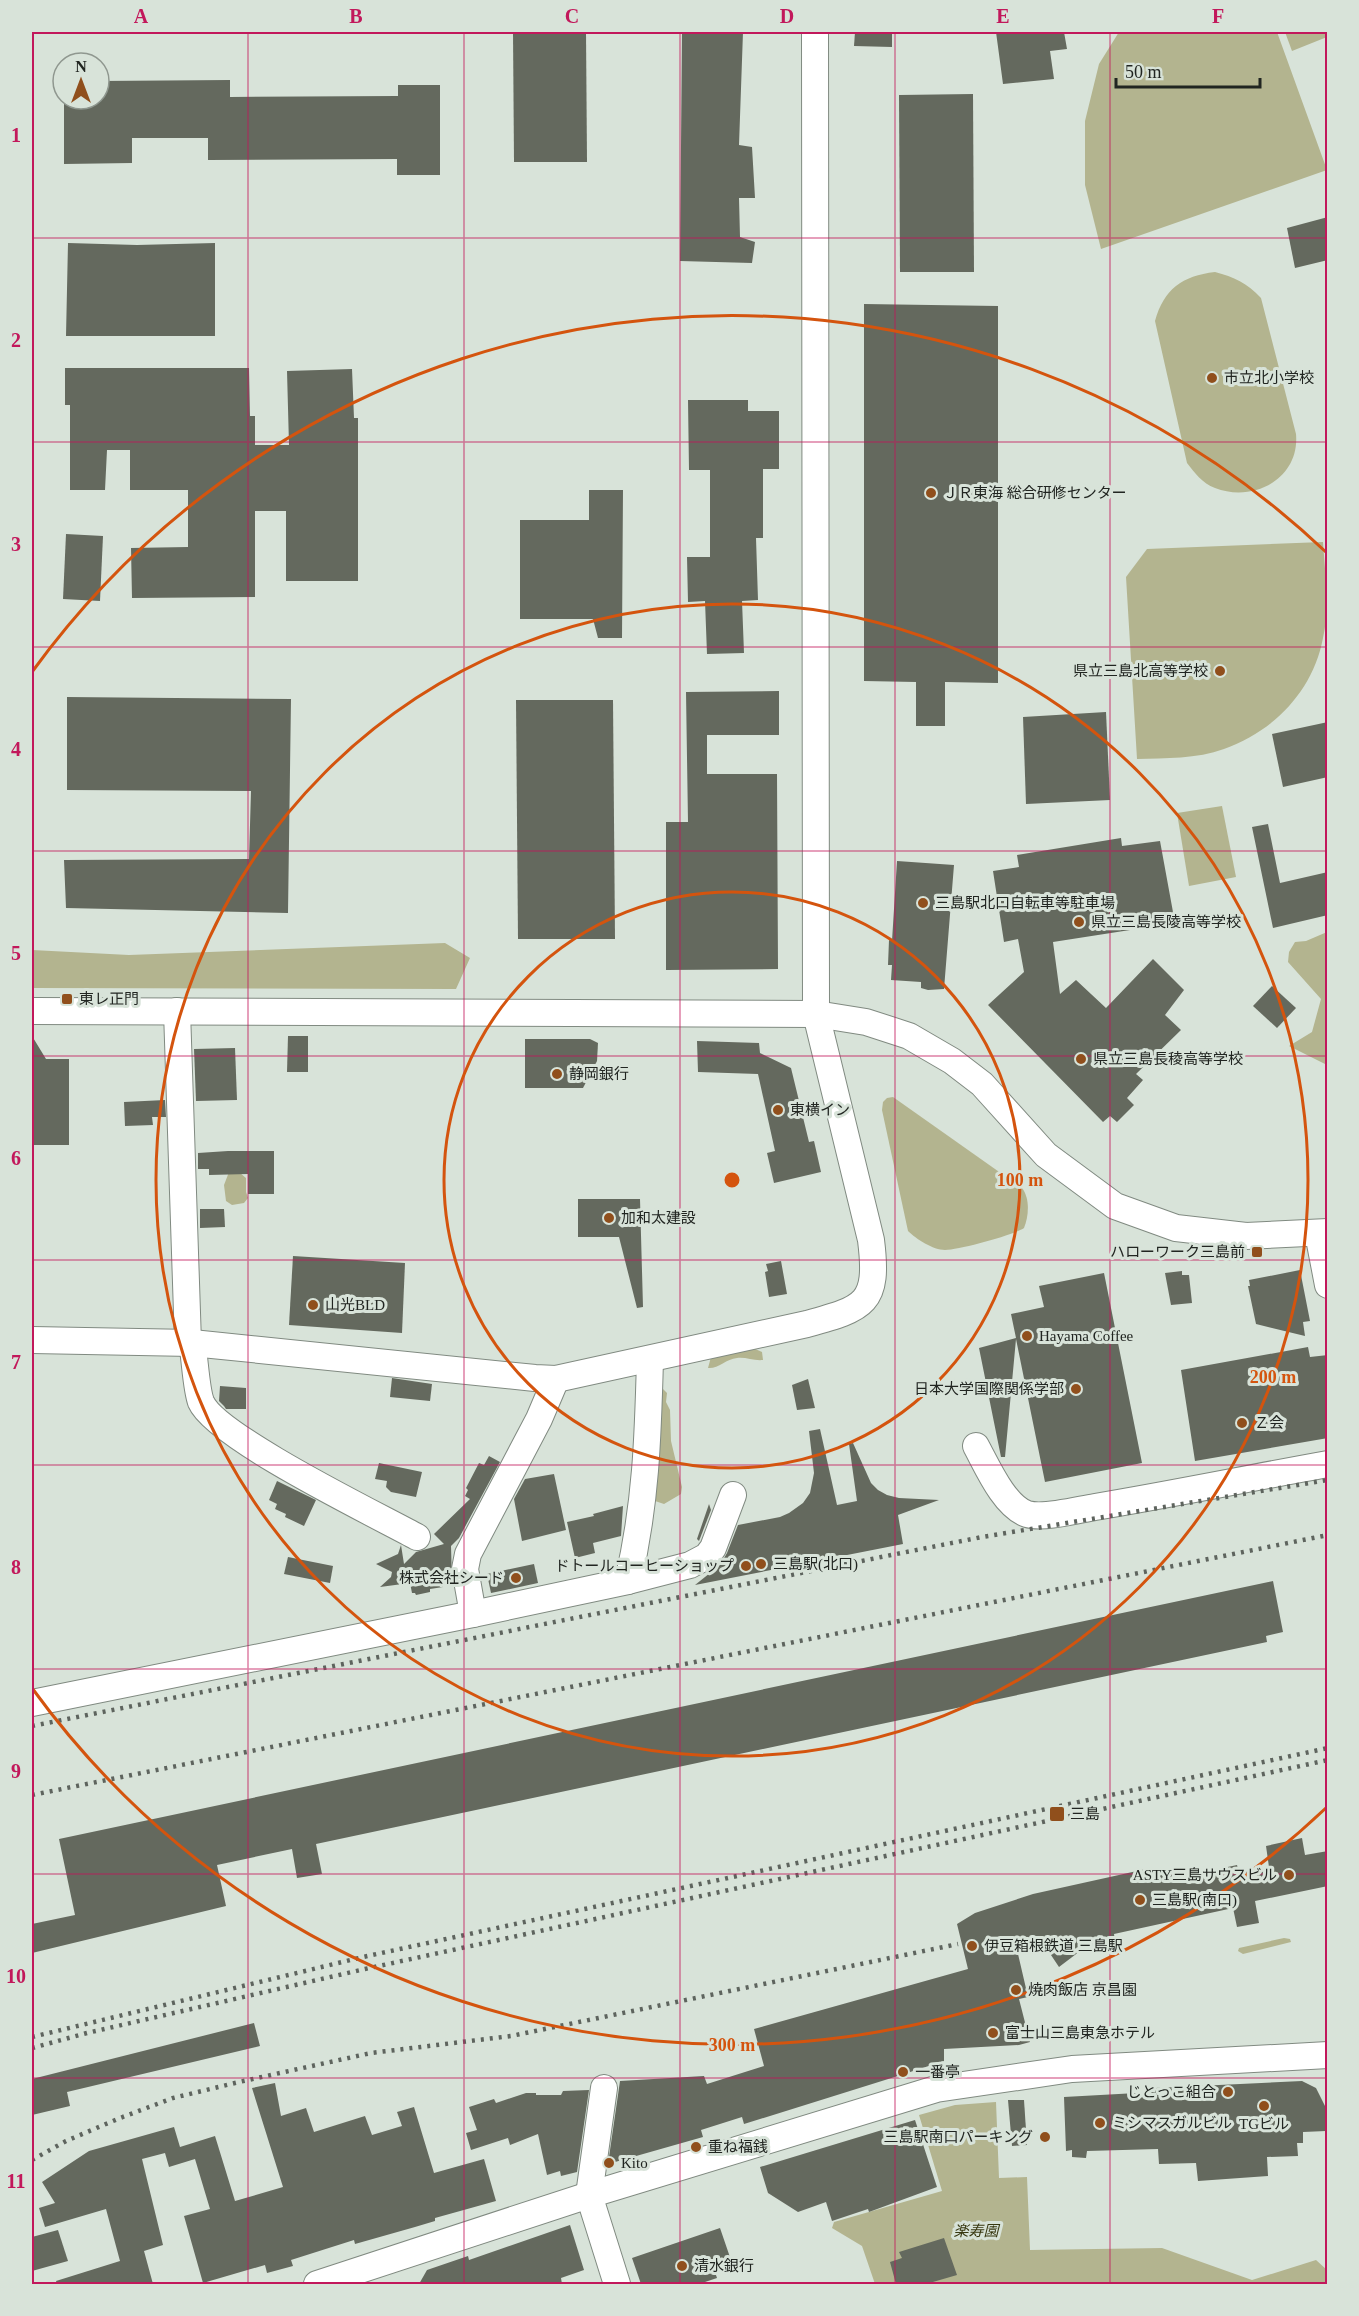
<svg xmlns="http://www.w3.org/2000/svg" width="1359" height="2316" font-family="'Times New Roman','Noto Sans JP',serif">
<rect width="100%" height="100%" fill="#d8e3d9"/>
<g fill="#b3b48f">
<path d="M1119 32H1265L1266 34 1277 32 1327 170 1101 249 1085 185V121L1099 64Z"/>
<path d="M1285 32H1327V37L1292 51Z"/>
<path d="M1215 272C1234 277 1247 283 1261 298L1296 434C1300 479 1253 503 1215 488 1202 483 1195 473 1187 463L1155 321C1164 289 1182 276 1215 272Z"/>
<path d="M1323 542C1325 573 1330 608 1323 638 1313 691 1274 731 1224 749 1197 759 1165 758 1137 759L1126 577 1147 549Z"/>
<path d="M1222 806 1236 877 1189 886 1177 813Z"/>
<path d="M1327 932V1065L1289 1046 1312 1032 1321 999 1288 962 1289 952 1295 942 1306 941Z"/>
<path d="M445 943 470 958 456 989 32 988V950L129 955Z"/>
<path d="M893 1097 1022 1188C1030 1198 1029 1216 1024 1228 1014 1235 959 1250 945 1250 933 1250 916 1239 908 1231L882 1110 883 1102 887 1098Z"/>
<path d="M229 1172 240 1173 246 1178V1192L248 1198 244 1203 232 1205 226 1201 224 1185Z"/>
<path d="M753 1348 762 1352 763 1360C754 1361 746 1357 737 1358 726 1359 718 1369 708 1368L711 1357Z"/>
<path d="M661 1389H663L667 1393 666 1402 670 1410 671 1441 682 1487 681 1494 664 1504 652 1500Z"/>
<path d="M1284 1938 1290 1939 1291 1942 1243 1954 1238 1951 1239 1948Z"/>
<path d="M996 2102 999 2178 1027 2177 1030 2250 1162 2248 1252 2280 1316 2260 1327 2270V2284H875L862 2246 832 2228 834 2222 942 2191 919 2115 955 2105Z"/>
</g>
<g fill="#64695e">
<path d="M513 32H586L587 162H514Z"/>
<path d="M682 32H743L739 145 752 147 755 198H739L740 237 755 242 752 263 680 261Z"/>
<path d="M855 32H892V47L854 46Z"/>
<path d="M996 32H1064L1067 49 1050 51 1054 79 1003 84Z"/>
<path d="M230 80V97L398 96V85H440V175H397V159L208 160V138H132V163L64 164V99H99V81Z"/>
<path d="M973 94 974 272H900L899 95Z"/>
<path d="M1328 217V260L1295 268 1287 228Z"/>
<path d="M68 243 137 245 215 243V336H66Z"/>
<path d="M864 304 998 306V683L945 682V726H916V682L864 681Z"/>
<path d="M65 368H249L250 416H255V445H289L287 371 352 369 354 418H358V581H286V511H255V597L132 598 131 548 188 547V490H130V450H107L105 490H70V405H65Z"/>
<path d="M688 400H748V411H779V469H763V538H756L758 600 742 601 744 653 707 654 705 601 688 602 687 557H710V470H689Z"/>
<path d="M589 490H623L622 638H598L593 619H520V520H589Z"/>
<path d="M66 534 103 536 100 601 63 599Z"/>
<path d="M779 691V735H707V774H777L778 969 666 970V822H688L686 692Z"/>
<path d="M67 697 291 699 288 913 66 908 64 860 249 859 251 791 67 790Z"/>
<path d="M516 700H613L615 939H518Z"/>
<path d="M1106 712 1110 800 1026 804 1023 717Z"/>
<path d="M1328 722V777L1283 787 1272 734Z"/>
<path d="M1268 824 1280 883 1328 872V915L1273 928 1252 827Z"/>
<path d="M1121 838 1122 846 1160 841 1175 923 1053 942 1060 994 1076 980 1106 1008 1153 959 1184 990 1165 1015 1181 1030 1136 1074 1143 1080 1127 1098 1134 1105 1117 1122 1110 1116 1103 1122 988 1005 1024 972 1018 939 1004 942 993 871 1019 867 1017 855Z"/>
<path d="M897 861 954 865 944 989 928 990 921 988V982L891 980 892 965H888L889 940 892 941Z"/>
<path d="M1272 986 1296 1008 1277 1028 1253 1006Z"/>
<path d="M32 1036 46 1059H69V1145H32Z"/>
<path d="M288 1036H308V1072H287Z"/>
<path d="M525 1039H590L598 1043 597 1061 583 1088H525Z"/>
<path d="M697 1041 759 1043 760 1053 791 1068 809 1142 814 1141 821 1172 774 1183 767 1153 775 1151 758 1074 698 1072Z"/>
<path d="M235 1048 237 1100 196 1101 194 1049Z"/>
<path d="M165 1100 166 1117H152L153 1125 125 1126 124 1102Z"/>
<path d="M228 1151H274V1194H248V1174L209 1175V1169H198V1153Z"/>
<path d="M578 1199H640L643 1307 637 1308 619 1237H578Z"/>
<path d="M200 1209H224L225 1227 200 1228Z"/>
<path d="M293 1256 405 1263 402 1333 289 1325Z"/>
<path d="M781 1261 787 1294 769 1297 765 1272 768 1271 766 1264Z"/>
<path d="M1300 1270 1310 1321 1303 1322 1305 1336 1256 1324 1248 1286H1250L1249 1280Z"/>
<path d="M1182 1271V1275H1189L1192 1303 1171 1305 1165 1273Z"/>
<path d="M1104 1273 1142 1463 1045 1482 1016 1339 1005 1457H1001L979 1348 1016 1338 1011 1314 1044 1307 1039 1286Z"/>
<path d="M1308 1347 1310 1357 1328 1355V1438L1195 1461 1181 1370Z"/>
<path d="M392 1378 432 1384 430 1401 390 1397Z"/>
<path d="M808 1379 815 1408 797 1410 792 1385Z"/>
<path d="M220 1386 246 1388V1409H226L224 1406 219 1401Z"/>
<path d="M820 1429 837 1505 857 1501 849 1444 853 1443 871 1483 878 1490 887 1495 899 1498 939 1500 898 1515 903 1544 695 1585 720 1565 727 1553 738 1525 780 1517 789 1513 803 1503 810 1493 814 1473 809 1431Z"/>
<path d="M489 1456 500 1462 459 1538 451 1546 452 1581 442 1583 443 1587 430 1589V1592L416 1595 415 1593H412L410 1583 380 1587 391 1577 392 1572 376 1564 398 1554 401 1545 404 1564 416 1552 444 1544 434 1534 470 1499 465 1496 468 1490 466 1488 479 1463 484 1465Z"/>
<path d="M379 1463 422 1472 416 1497 391 1492 386 1487 387 1481 375 1479Z"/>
<path d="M554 1474 566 1530 522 1541 514 1499 525 1479Z"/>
<path d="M277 1481 316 1500 304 1526 285 1517 286 1514 275 1509 277 1504 269 1500Z"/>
<path d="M709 1504 711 1510 699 1541 697 1539Z"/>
<path d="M623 1506 621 1536 593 1543 595 1553 575 1558 567 1522 594 1516 593 1514Z"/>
<path d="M288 1557 333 1566 330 1583 284 1574Z"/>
<path d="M534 1564 538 1583 491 1593 487 1574Z"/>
<path d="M1273 1581 1283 1632 1266 1636 1267 1642 316 1844 322 1874 297 1878 292 1849 217 1865 226 1906 32 1953V1924L75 1915 59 1839Z"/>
<path d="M1302 1838 1305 1855 1328 1851V1886L1255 1901 1259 1923 1237 1927 1233 1908 1114 1934 1116 1948 1094 1952 1092 1942 1059 1967 1047 1949 1018 1954 1028 1997 1019 1999 1030 2042 1019 2045 944 2049V2061L901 2075 744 2124 742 2117 701 2130 703 2137 608 2164 620 2081 704 2076 707 2084 764 2066 754 2029 968 1969 957 1924 975 1913 1033 1894 1146 1869 1147 1874 1184 1866 1186 1876 1237 1865 1239 1873 1269 1867 1266 1846Z"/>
<path d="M254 2023 260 2046 67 2092 70 2106 32 2115V2079Z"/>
<path d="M1302 2081 1316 2088 1325 2106 1326 2131 1303 2132V2143H1297L1298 2156 1267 2157 1268 2176 1198 2181 1196 2163 1159 2164 1158 2149 1087 2151 1086 2158 1072 2157V2150L1066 2151 1064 2097 1155 2092V2088Z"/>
<path d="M275 2083 281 2116 306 2108 314 2132 365 2116 372 2135 402 2126 397 2112 414 2107 434 2173 484 2159 496 2201 435 2218V2221L415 2227 355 2244 354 2240 291 2260 293 2266 267 2273 265 2265 203 2283 184 2216 210 2209 195 2159 169 2167 165 2153 142 2159 163 2245 144 2251 153 2284H57L56 2281 120 2261 106 2209 45 2227 39 2208 55 2203 42 2182 89 2151 174 2127 180 2147 215 2136 235 2201 283 2187 252 2088Z"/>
<path d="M589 2090 577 2172 561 2176 560 2171 547 2175 538 2134 510 2145 508 2138 471 2150 466 2133 477 2130 469 2107 494 2099 496 2103 526 2093H536V2095H561L563 2091Z"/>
<path d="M1008 2100H1024L1027 2145 1012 2146Z"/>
<path d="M915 2120 937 2187 869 2212 868 2209 832 2221 826 2202 798 2212 768 2193 760 2167Z"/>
<path d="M570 2225 584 2270 561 2278 562 2284H419L427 2270 468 2256 469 2260Z"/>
<path d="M720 2228 733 2266 715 2272 717 2278 699 2284H641L632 2258Z"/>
<path d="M58 2230 68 2261 32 2271V2237Z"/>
<path d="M944 2238 957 2275 926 2284H896L890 2262 902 2258 899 2252Z"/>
</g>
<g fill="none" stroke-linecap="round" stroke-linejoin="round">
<g stroke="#808a81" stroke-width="28">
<g id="minor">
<path d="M32 1011 816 1014 866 1022 909 1036 952 1061 982 1084 1046 1155 1115 1206 1176 1228 1246 1236 1328 1232"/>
<path d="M177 1011 188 1343"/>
<path d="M1318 1233 1328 1285"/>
<path d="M32 1340 192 1343 535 1378 556 1379 807 1324C865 1308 879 1304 871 1240L816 1014 815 32"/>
<path d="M192 1343C195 1358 196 1389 201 1402 216 1437 377 1515 417 1537"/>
<path d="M976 1446C987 1466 1004 1506 1027 1514 1044 1519 1077 1510 1095 1507 1173 1494 1250 1478 1328 1464"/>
<path d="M628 1581C646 1504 648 1437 650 1359"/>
<path d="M473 1614 465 1569 468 1554 539 1419 556 1379"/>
<path d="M32 1703 473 1614 628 1581 690 1565 707 1556 713 1548 733 1495"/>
<path d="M604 2088 589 2195 617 2284"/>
<path d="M317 2284 589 2195 936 2089 1072 2069 1328 2055"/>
</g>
</g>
<use href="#minor" stroke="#fff" stroke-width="26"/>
<g stroke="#5e645e" stroke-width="4.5" stroke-dasharray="3 6" stroke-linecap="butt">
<path d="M32 1726 982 1537 1328 1480"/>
<path d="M32 1795 1328 1535"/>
<path d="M32 2037 363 1957 1328 1748"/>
<path d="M32 2048 87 2033 365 1969 1328 1760"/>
<path d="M32 2160 66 2141 120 2118 173 2098 239 2082 371 2053 511 2036 958 1944"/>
</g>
</g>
<path fill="none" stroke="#c2185b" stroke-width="1.5" stroke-opacity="0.55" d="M248 32V2284M464 32V2284M680 32V2284M895 32V2284M1110 32V2284M32 238H1328M32 442H1328M32 647H1328M32 851H1328M32 1056H1328M32 1260H1328M32 1465H1328M32 1669H1328M32 1874H1328M32 2078H1328"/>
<g fill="none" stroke="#d4540e" stroke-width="3">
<circle cx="732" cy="1180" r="288"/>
<circle cx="732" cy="1180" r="576"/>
<path d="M1327 1807A865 865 0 0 1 32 1688M32 672A865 865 0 0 1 1327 553"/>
</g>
<g fill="#904f1c" stroke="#d8e3d9" stroke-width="2">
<circle cx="1212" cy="378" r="6"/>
<circle cx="931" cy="493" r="6"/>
<circle cx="1220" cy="671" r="6"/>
<circle cx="923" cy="903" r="6"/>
<circle cx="1079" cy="922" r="6"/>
<rect x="61" y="993" width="12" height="12" rx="3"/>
<circle cx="1081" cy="1059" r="6"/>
<circle cx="557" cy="1074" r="6"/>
<circle cx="778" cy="1110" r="6"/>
<circle cx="609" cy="1218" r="6"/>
<rect x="1251" y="1246" width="12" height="12" rx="3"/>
<circle cx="313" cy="1305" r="6"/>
<circle cx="1027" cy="1336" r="6"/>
<circle cx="1076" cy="1389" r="6"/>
<circle cx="1242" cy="1423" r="6"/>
<circle cx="761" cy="1564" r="6"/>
<circle cx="746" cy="1566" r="6"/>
<circle cx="516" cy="1578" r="6"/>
<rect x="1049" y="1806" width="16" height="16" rx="3"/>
<circle cx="1289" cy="1875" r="6"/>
<circle cx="1140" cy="1900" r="6"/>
<circle cx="972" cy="1946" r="6"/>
<circle cx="1016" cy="1990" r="6"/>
<circle cx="993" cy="2033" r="6"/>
<circle cx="903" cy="2072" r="6"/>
<circle cx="1228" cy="2092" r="6"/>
<circle cx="1264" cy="2106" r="6"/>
<circle cx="1100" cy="2123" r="6"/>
<circle cx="1045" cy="2137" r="6"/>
<circle cx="696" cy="2147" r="6"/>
<circle cx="609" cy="2163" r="6"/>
<circle cx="682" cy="2266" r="6"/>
</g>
<g text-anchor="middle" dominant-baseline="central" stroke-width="6" stroke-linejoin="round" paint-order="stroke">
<g font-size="15" fill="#212521" stroke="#d8e3d9" text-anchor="start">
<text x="1224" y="378">市立北小学校</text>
<text x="943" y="493">ＪＲ東海 総合研修センター</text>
<text x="1208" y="671" text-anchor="end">県立三島北高等学校</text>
<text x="935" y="903">三島駅北口自転車等駐車場</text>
<text x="1091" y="922">県立三島長陵高等学校</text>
<text x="79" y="999">東レ正門</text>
<text x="1093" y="1059">県立三島長稜高等学校</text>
<text x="569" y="1074">静岡銀行</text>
<text x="790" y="1110">東横イン</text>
<text x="621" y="1218">加和太建設</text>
<text x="1245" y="1252" text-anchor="end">ハローワーク三島前</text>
<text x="325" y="1305">山光BLD</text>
<text x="1039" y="1336">Hayama Coffee</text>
<text x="1064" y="1389" text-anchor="end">日本大学国際関係学部</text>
<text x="1254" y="1423">Ｚ会</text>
<text x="773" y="1564">三島駅(北口)</text>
<text x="734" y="1566" text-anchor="end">ドトールコーヒーショップ</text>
<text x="504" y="1578" text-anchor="end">株式会社シード</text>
<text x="1070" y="1814">三島</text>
<text x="1277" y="1875" text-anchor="end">ASTY三島サウスビル</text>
<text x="1152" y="1900">三島駅(南口)</text>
<text x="984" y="1946">伊豆箱根鉄道 三島駅</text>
<text x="1028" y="1990">焼肉飯店 京昌園</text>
<text x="1005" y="2033">富士山三島東急ホテル</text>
<text x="915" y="2072">一番亭</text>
<text x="1216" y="2092" text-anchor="end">じとっこ組合</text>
<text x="1112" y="2123">ミシマスガルビル</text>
<text x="1264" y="2124" text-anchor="middle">TGビル</text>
<text x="1033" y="2137" text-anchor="end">三島駅南口パーキング</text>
<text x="708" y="2147">重ね福銭</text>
<text x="621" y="2163">Kito</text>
<text x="694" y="2266">清水銀行</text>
</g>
<g font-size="15" font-style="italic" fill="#383811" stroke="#d8e3d9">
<text x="976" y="2231">楽寿園</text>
</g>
</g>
<circle cx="732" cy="1180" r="9" fill="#d4540e" stroke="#d8e3d9" stroke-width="3"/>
<g font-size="18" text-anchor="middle" font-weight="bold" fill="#d4540e" stroke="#d8e3d9" stroke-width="6" stroke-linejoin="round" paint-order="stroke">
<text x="1020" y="1186">100 m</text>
<text x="1273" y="1383">200 m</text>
<text x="732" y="2051">300 m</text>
</g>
<rect width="1359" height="2316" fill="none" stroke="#d8e3d9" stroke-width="66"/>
<g transform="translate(81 81)"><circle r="28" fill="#d8e3d9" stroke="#8f978f" stroke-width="1.5"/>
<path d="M0-4.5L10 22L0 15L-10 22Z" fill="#904f1c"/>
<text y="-9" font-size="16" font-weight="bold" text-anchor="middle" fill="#212521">N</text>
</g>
<path d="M1116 78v9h144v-9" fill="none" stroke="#212521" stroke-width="3"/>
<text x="1125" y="78" font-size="18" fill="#212521" stroke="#d8e3d9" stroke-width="4.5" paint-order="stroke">50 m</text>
<rect x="33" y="33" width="1293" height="2250" fill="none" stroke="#c2185b" stroke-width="2"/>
<g font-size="20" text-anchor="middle" font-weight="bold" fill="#c2185b">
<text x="141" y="23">A</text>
<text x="356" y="23">B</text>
<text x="572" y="23">C</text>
<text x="787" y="23">D</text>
<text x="1003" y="23">E</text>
<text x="1218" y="23">F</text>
<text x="16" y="142">1</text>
<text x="16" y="347">2</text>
<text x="16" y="551">3</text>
<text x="16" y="756">4</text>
<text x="16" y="960">5</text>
<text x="16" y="1165">6</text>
<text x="16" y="1369">7</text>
<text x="16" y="1574">8</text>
<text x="16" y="1778">9</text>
<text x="16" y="1983">10</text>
<text x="16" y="2188">11</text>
</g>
</svg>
